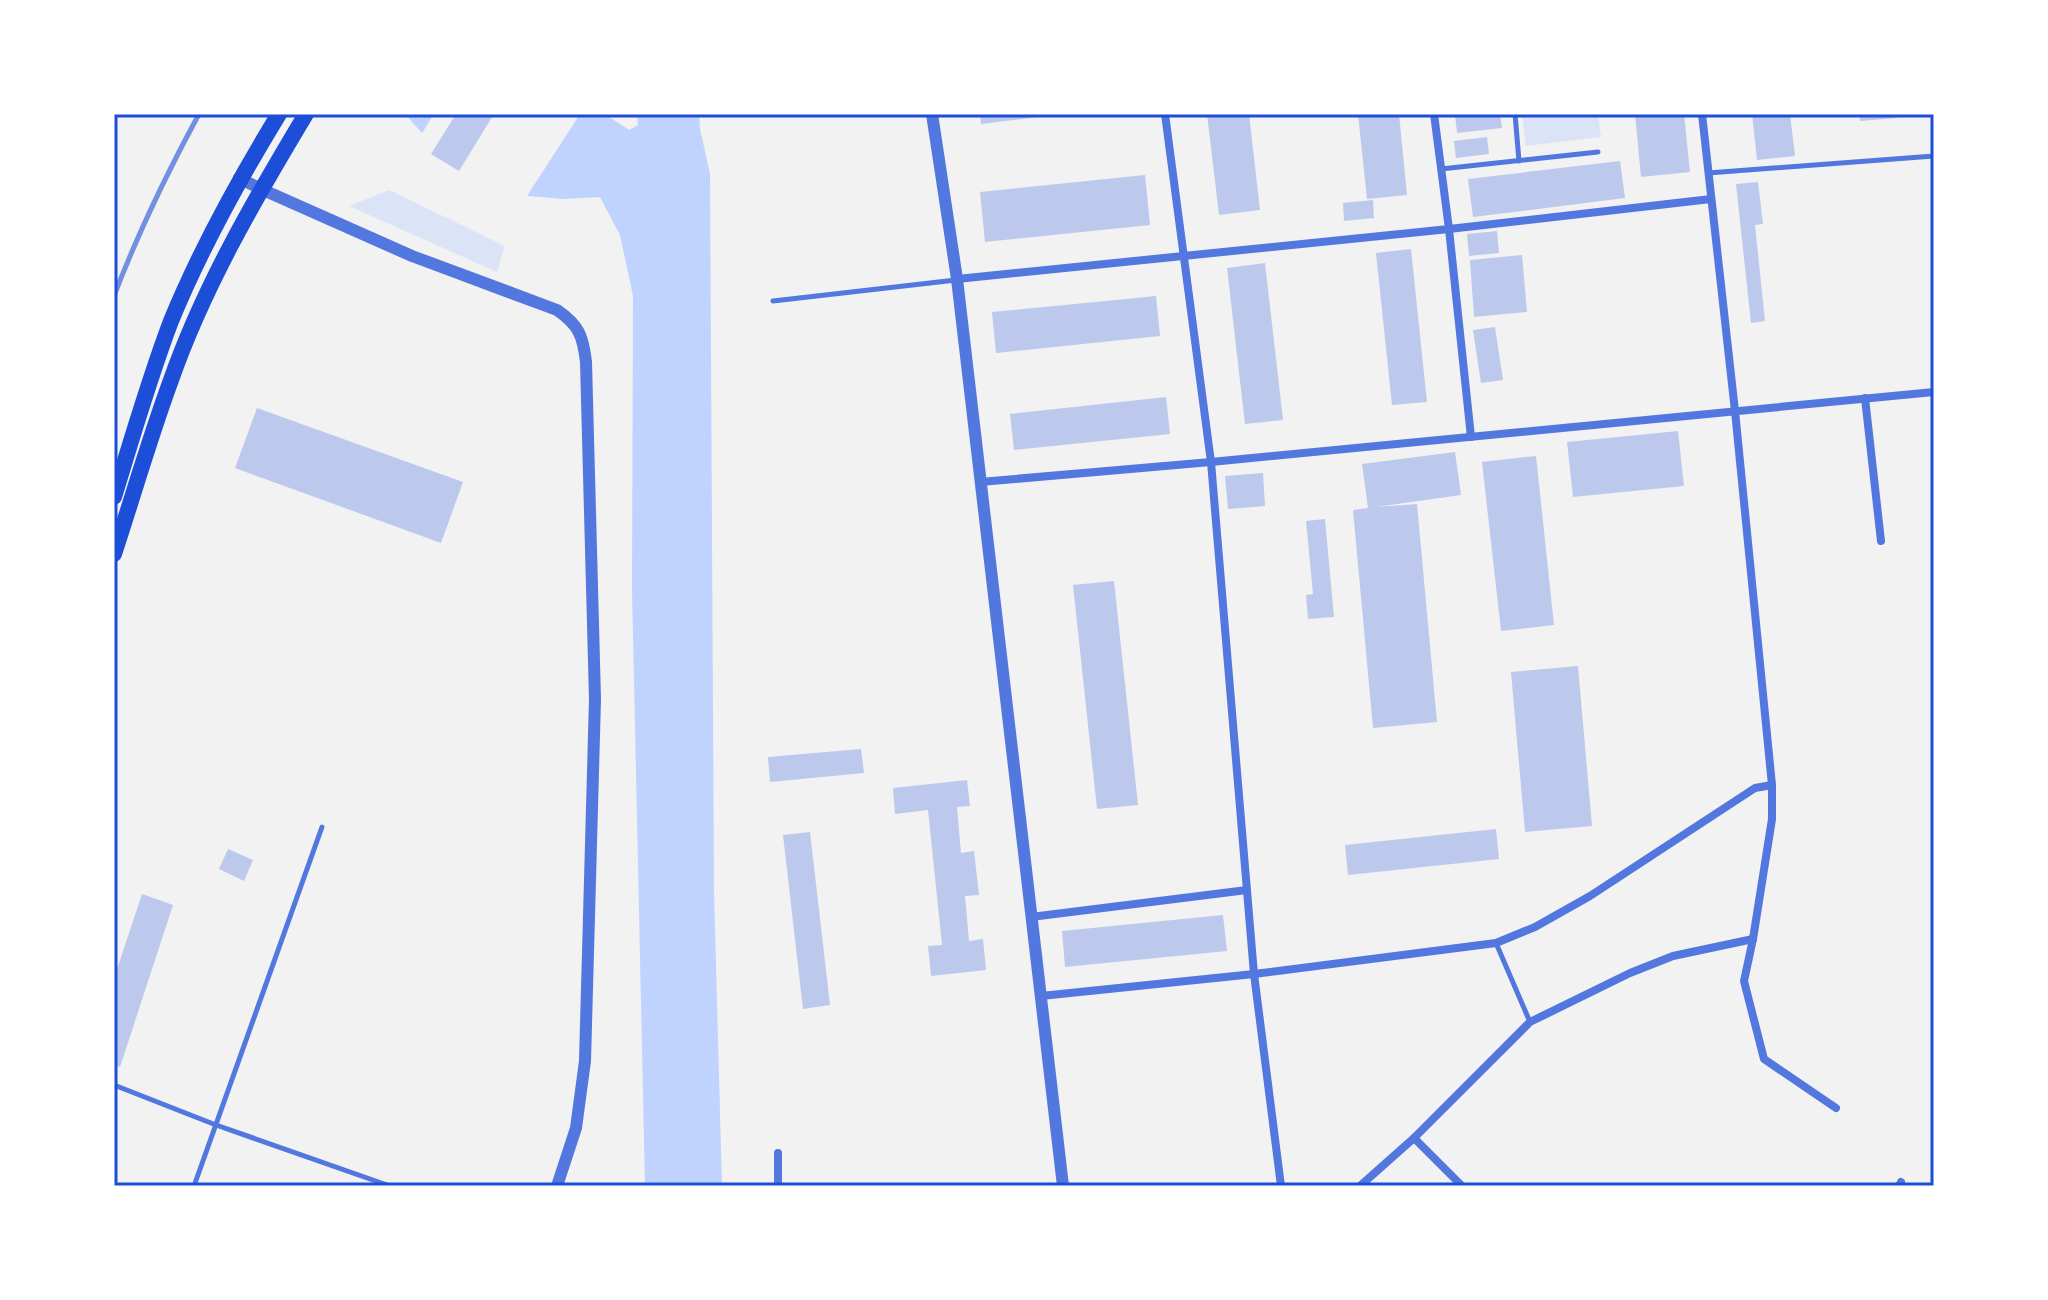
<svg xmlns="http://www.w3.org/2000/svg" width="2048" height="1300" font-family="'Source Sans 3',sans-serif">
<rect width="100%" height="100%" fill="#f2f2f2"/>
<g fill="#dbe4f7">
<path d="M1532 114H1598L1601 137 1526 146 1522 115Z"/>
<path d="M389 190 505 246 497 272 349 206Z"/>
</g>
<g fill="#bfd3fe">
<path d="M405 114H434L422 133Z"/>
<path d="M580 114H605L629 130 638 125 637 114H699L700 129 710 174 714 891 722 1186H645L632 590 633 296 620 235 600 197 564 199 527 196Z"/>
</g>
<g fill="#bdc9ec">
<path d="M456 114H494L459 171 431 154Z"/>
<path d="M980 114H1046L1047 116 981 124Z"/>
<path d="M1207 114H1249L1260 210 1219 215Z"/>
<path d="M1358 114H1399L1407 195 1367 199Z"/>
<path d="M1455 114H1500L1502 128 1457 133Z"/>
<path d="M1635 114H1684L1690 172 1641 177Z"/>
<path d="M1752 114H1790L1795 156 1757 160Z"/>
<path d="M1859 114H1897V118L1860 121Z"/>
<path d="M1487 137 1489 154 1456 158 1454 141Z"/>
<path d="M1620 161 1625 198 1473 217 1468 179Z"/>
<path d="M1145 175 1150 225 985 242 980 192Z"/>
<path d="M1758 182 1763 224 1755 225 1765 321 1751 323 1736 184Z"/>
<path d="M1373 200 1374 218 1344 221 1343 203Z"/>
<path d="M1497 231 1499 253 1469 256 1467 234Z"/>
<path d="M1411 249 1427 402 1392 405 1376 253Z"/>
<path d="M1522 255 1527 312 1474 317 1470 260Z"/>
<path d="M1265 263 1283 420 1245 424 1227 268Z"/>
<path d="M1156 296 1160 336 996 353 992 312Z"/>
<path d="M1495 327 1503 380 1481 383 1473 330Z"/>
<path d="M1166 397 1170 434 1014 450 1010 414Z"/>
<path d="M257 408 463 482 441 543 235 468Z"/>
<path d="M1678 431 1684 486 1573 497 1567 442Z"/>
<path d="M1455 452 1461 495 1376 507 1417 504 1437 722 1373 728 1353 510 1368 508 1362 464Z"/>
<path d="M1536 456 1554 625 1501 631 1482 462Z"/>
<path d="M1263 473 1265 506 1228 509 1225 476Z"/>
<path d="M1325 519 1334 617 1308 619 1306 595 1313 594 1306 521Z"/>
<path d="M1114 581 1138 805 1097 809 1073 585Z"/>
<path d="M1578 666 1592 826 1525 832 1511 672Z"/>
<path d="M861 749 864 773 770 782 768 757Z"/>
<path d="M967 780 970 806 957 807 961 853 974 851 979 895 965 896 969 941 983 939 986 970 931 976 928 946 942 945 928 810 895 814 893 788Z"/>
<path d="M1496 829 1499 859 1348 875 1345 845Z"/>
<path d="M810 832 830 1005 803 1009 783 835Z"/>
<path d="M228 849 253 860 244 881 219 869Z"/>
<path d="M142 894 173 905 120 1067 114 1065V978Z"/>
<path d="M1223 915 1227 951 1065 967 1062 931Z"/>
</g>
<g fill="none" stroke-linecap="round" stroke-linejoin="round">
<g stroke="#5277de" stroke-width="5">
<path d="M1515 114 1519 161"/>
<path d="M1441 169 1598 152"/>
<path d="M1708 173 1934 156"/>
<path d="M773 301 956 280"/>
<path d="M1496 943 1530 1022"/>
<path d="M114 1085 216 1125 390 1186"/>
<path d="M194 1186 322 827"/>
</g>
<g stroke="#5277de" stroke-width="8">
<path d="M1165 114 1211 462 1254 974 1281 1186"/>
<path d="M1434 114 1449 229 1471 437"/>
<path d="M1702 114 1735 411 1772 785V819L1753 939 1744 981 1764 1059 1836 1108"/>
<path d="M957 279 1449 229 1711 199"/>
<path d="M1865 398 1881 541"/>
<path d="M980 482 1211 462 1934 392"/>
<path d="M1031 917 1247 890"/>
<path d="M1041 996 1254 974 1496 943 1535 927 1590 896 1755 788 1772 785"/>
<path d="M1414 1138 1462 1186"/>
<path d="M778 1186V1153"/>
<path d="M1360 1186 1414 1138 1530 1022 1630 973 1673 956 1753 939"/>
<path d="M1899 1186 1901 1182"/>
</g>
<g stroke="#5277de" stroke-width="12">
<path d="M932 114 957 279 1063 1186"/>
<path d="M239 178 261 189 412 256 557 310C579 325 583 336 586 362L595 699 585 1061 576 1128 557 1186"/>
</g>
<g stroke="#1d4ed8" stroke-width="16">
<path d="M114 497C132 438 149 379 171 321 201 248 238 181 279 114"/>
<path d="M114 554C133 496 150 437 171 380 204 286 255 199 306 114"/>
</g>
<path stroke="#7290e2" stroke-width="5" d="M114 296C138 233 167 173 199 114"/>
</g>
<rect width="2048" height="1300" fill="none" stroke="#ffffff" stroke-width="232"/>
<rect x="116" y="116" width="1816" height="1068" fill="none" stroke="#1d4ed8" stroke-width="3"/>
</svg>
